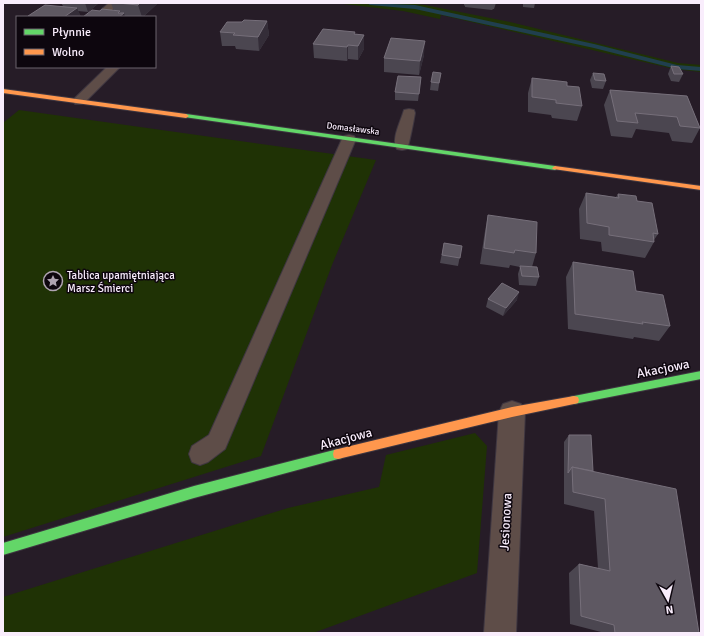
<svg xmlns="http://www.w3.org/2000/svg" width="704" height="636" font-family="Signika,sans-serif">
<rect width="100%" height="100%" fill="#261c27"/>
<g fill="#1f3205">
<path d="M335 3H404L425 5 510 22 678 63 701 65V72L674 69 441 15 440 19 403 11Z"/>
<path d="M19 110 376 160 332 265 261 456 3 537V123Z"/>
<path d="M475 433 487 446 477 573 313 633H3V597L288 508 379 487 386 455Z"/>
</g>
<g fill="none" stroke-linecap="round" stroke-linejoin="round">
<path fill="#203f4e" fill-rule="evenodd" d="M367 3 415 5 594 44 677 65 701 67V71L677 69 594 48 415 9 370 5Z"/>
<g stroke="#3e3640" stroke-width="2">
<g id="lane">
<path d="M109 3H120L104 17H93Z"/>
<path d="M107 67H120L83 104H75L73 101 75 98Z"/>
<path d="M409 109 414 110 415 113C414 119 409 146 407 149L402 150 397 149C391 140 400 123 403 113L404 110Z"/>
<path d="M349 135 354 136 356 139 225 449 208 462 200 465 192 462 189 454 192 446 209 435 342 139 344 136Z"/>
</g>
</g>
<g stroke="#3e3640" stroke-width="2">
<path id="street" d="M512 401 521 404 525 412 516 633H484L499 412 503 404Z"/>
</g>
<g stroke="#3e3640" stroke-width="2">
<g id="fast">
<path d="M186 114 555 166 558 168 555 170 184 117 183 116Z"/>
<path d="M701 371V379L574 404 570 403 569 400 570 397 574 396Z"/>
<path d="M338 449 342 450 343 454 342 458 338 459 194 498 3 555V543L194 486Z"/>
</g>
</g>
<g stroke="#3e3640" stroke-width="2">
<g id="slow">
<path d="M3 89 186 114 189 116 186 118 3 93Z"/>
<path d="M555 166 701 186V190L553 169 552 168Z"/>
<path d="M574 396 578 397 579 400 578 403 574 404 512 417 338 459 334 458 333 454 334 450 338 449 512 407Z"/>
</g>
</g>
<use href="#lane" fill="#5e4d48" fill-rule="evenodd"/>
<use href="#street" fill="#5e4d48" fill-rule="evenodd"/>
<use href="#fast" fill="#63d668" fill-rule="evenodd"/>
<use href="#slow" fill="#ff974d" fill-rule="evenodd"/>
</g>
<g fill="#4b4650">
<path d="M61 3H99L88 12 78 11 81 17H29L28 16 63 6Z"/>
<path d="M111 3H157V4L143 17H83L100 11H114Z"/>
<path d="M464 3H496L494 9H493L492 10 465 7V6L464 5Z"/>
<path d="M523 3H535L534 8 523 7Z"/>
<path d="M267 21 269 35 259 51 236 49 235 46H222L220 32 242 22Z"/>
<path d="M355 34 364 35V49L358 60 348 59 347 61 314 58 313 44Z"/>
<path d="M424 55 419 75 384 72V58Z"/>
<path d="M671 66 683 74 679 82 671 81 668 74Z"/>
<path d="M441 73 438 91 430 90 431 82Z"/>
<path d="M593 73 606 81 603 89 592 88 590 80Z"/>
<path d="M421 77 418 101 395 100V92Z"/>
<path d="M532 78 567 86 582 106 577 121 552 118 551 115 528 112V93Z"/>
<path d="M610 90 687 96 700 128 692 143 672 141 669 133 636 129 632 138 611 136 604 105Z"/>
<path d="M586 193 616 197 618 194 637 201 658 234 654 240V242L645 258 602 251 601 242 580 239 579 209Z"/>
<path d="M488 215 536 253 532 267 539 277 536 286 519 285 518 274 520 267 510 265 509 268 480 264 485 231Z"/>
<path d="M444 243 462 246 458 266 440 263Z"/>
<path d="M573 262 636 291 670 326 659 341 634 337 633 339 568 329 566 277Z"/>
<path d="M488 299 517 300 503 316 486 307Z"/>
<path d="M569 435 593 471 699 633H602L601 632 570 624 569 573 579 564 598 568 594 511 564 504V442Z"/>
</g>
<g fill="#342d38">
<path d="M85 3H99L88 12Z"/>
<path d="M140 3H157V4L143 17H142L138 5Z"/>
<path d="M77 8 81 17H64Z"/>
<path d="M120 11 121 16 124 13 125 17H119L118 13Z"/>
<path d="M267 21 269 35 259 51 258 37Z"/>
<path d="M364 35V49L358 60V46Z"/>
<path d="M425 41 424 55 419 75 420 61Z"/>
<path d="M348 45V59L347 61V47Z"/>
<path d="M519 292 517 300 503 316 506 308Z"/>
</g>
<g fill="#5e5862" stroke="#766f7a">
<path d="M118 3H140L138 5Z"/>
<path d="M45 5 77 8 64 17H40L28 16Z"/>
<path d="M102 9 120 11 118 13H124L119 17H83L92 10 100 11Z"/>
<path d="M244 20 267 21 258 37 233 35 235 33 220 32 227 22H242Z"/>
<path d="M323 29 355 32 354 34 364 35 358 46 348 45 347 47 313 44Z"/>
<path d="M391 38 425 41 420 61 384 58Z"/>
<path d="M671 66 679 67 683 74H674Z"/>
<path d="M433 72 441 73 439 83 431 82Z"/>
<path d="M593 73 604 74 606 81 595 80Z"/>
<path d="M398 76 421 77 419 94 395 92Z"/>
<path d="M532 78 567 82V86L579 87 582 106 556 103V100L532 97Z"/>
<path d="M610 90 687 96 700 128 680 126 677 117 635 113 638 123 617 121Z"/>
<path d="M586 193 619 198 618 194 636 196 637 201 652 203 658 234 653 233 654 242 609 235V227L587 223Z"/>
<path d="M488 215 537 222 536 253 515 250 514 253 484 248Z"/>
<path d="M444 243 462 246 460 258 442 255Z"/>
<path d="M573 262 633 271 636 291 663 295 670 326 642 322 643 324 575 314Z"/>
<path d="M520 266 537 267 539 277 522 276Z"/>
<path d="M502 283 519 292 506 308 488 299Z"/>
<path d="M569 435H591L593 471 572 467 568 473Z"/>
<path d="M572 467 676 489 699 633H615L614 625 581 616 579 564 610 571 605 499 573 492Z"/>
</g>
<defs>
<g id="sight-ring" transform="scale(1)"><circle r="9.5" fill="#0d060e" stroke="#afa4b1" stroke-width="1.5"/><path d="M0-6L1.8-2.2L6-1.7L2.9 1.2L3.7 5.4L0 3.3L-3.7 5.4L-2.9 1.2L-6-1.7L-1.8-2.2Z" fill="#afa4b1"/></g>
</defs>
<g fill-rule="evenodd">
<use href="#sight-ring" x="53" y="281"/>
</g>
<g text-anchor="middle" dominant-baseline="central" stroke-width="3" stroke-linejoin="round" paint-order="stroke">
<g font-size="9" fill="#f9edfc" stroke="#0d060e">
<text transform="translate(353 129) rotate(7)">Domasławska</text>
</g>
<g font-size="11" fill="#f9edfc" stroke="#0d060e" text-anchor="start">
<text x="67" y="275">Tablica upamiętniająca<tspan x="67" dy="13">Marsz Śmierci</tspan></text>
</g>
<g font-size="13" fill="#f9edfc" stroke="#0d060e">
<text transform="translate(663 369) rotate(-11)">Akacjowa</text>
<text transform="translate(346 439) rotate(-15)">Akacjowa</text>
<text transform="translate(506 522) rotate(-87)">Jesionowa</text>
</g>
</g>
<rect width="704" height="636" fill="none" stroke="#f9edfc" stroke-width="8"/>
<rect x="16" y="16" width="140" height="52" fill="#0d060e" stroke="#6b626d"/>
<rect x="24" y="29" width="20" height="6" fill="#63d668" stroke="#6b626d"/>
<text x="52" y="36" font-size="12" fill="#f9edfc">Płynnie</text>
<rect x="24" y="49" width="20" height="6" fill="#ff974d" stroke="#6b626d"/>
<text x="52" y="56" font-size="12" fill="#f9edfc">Wolno</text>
<g transform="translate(668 600) rotate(172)" stroke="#0d060e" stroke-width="3" paint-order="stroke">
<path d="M0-3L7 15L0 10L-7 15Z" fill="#f9edfc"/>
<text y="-6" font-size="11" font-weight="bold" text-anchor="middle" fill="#f9edfc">N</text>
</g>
</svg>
